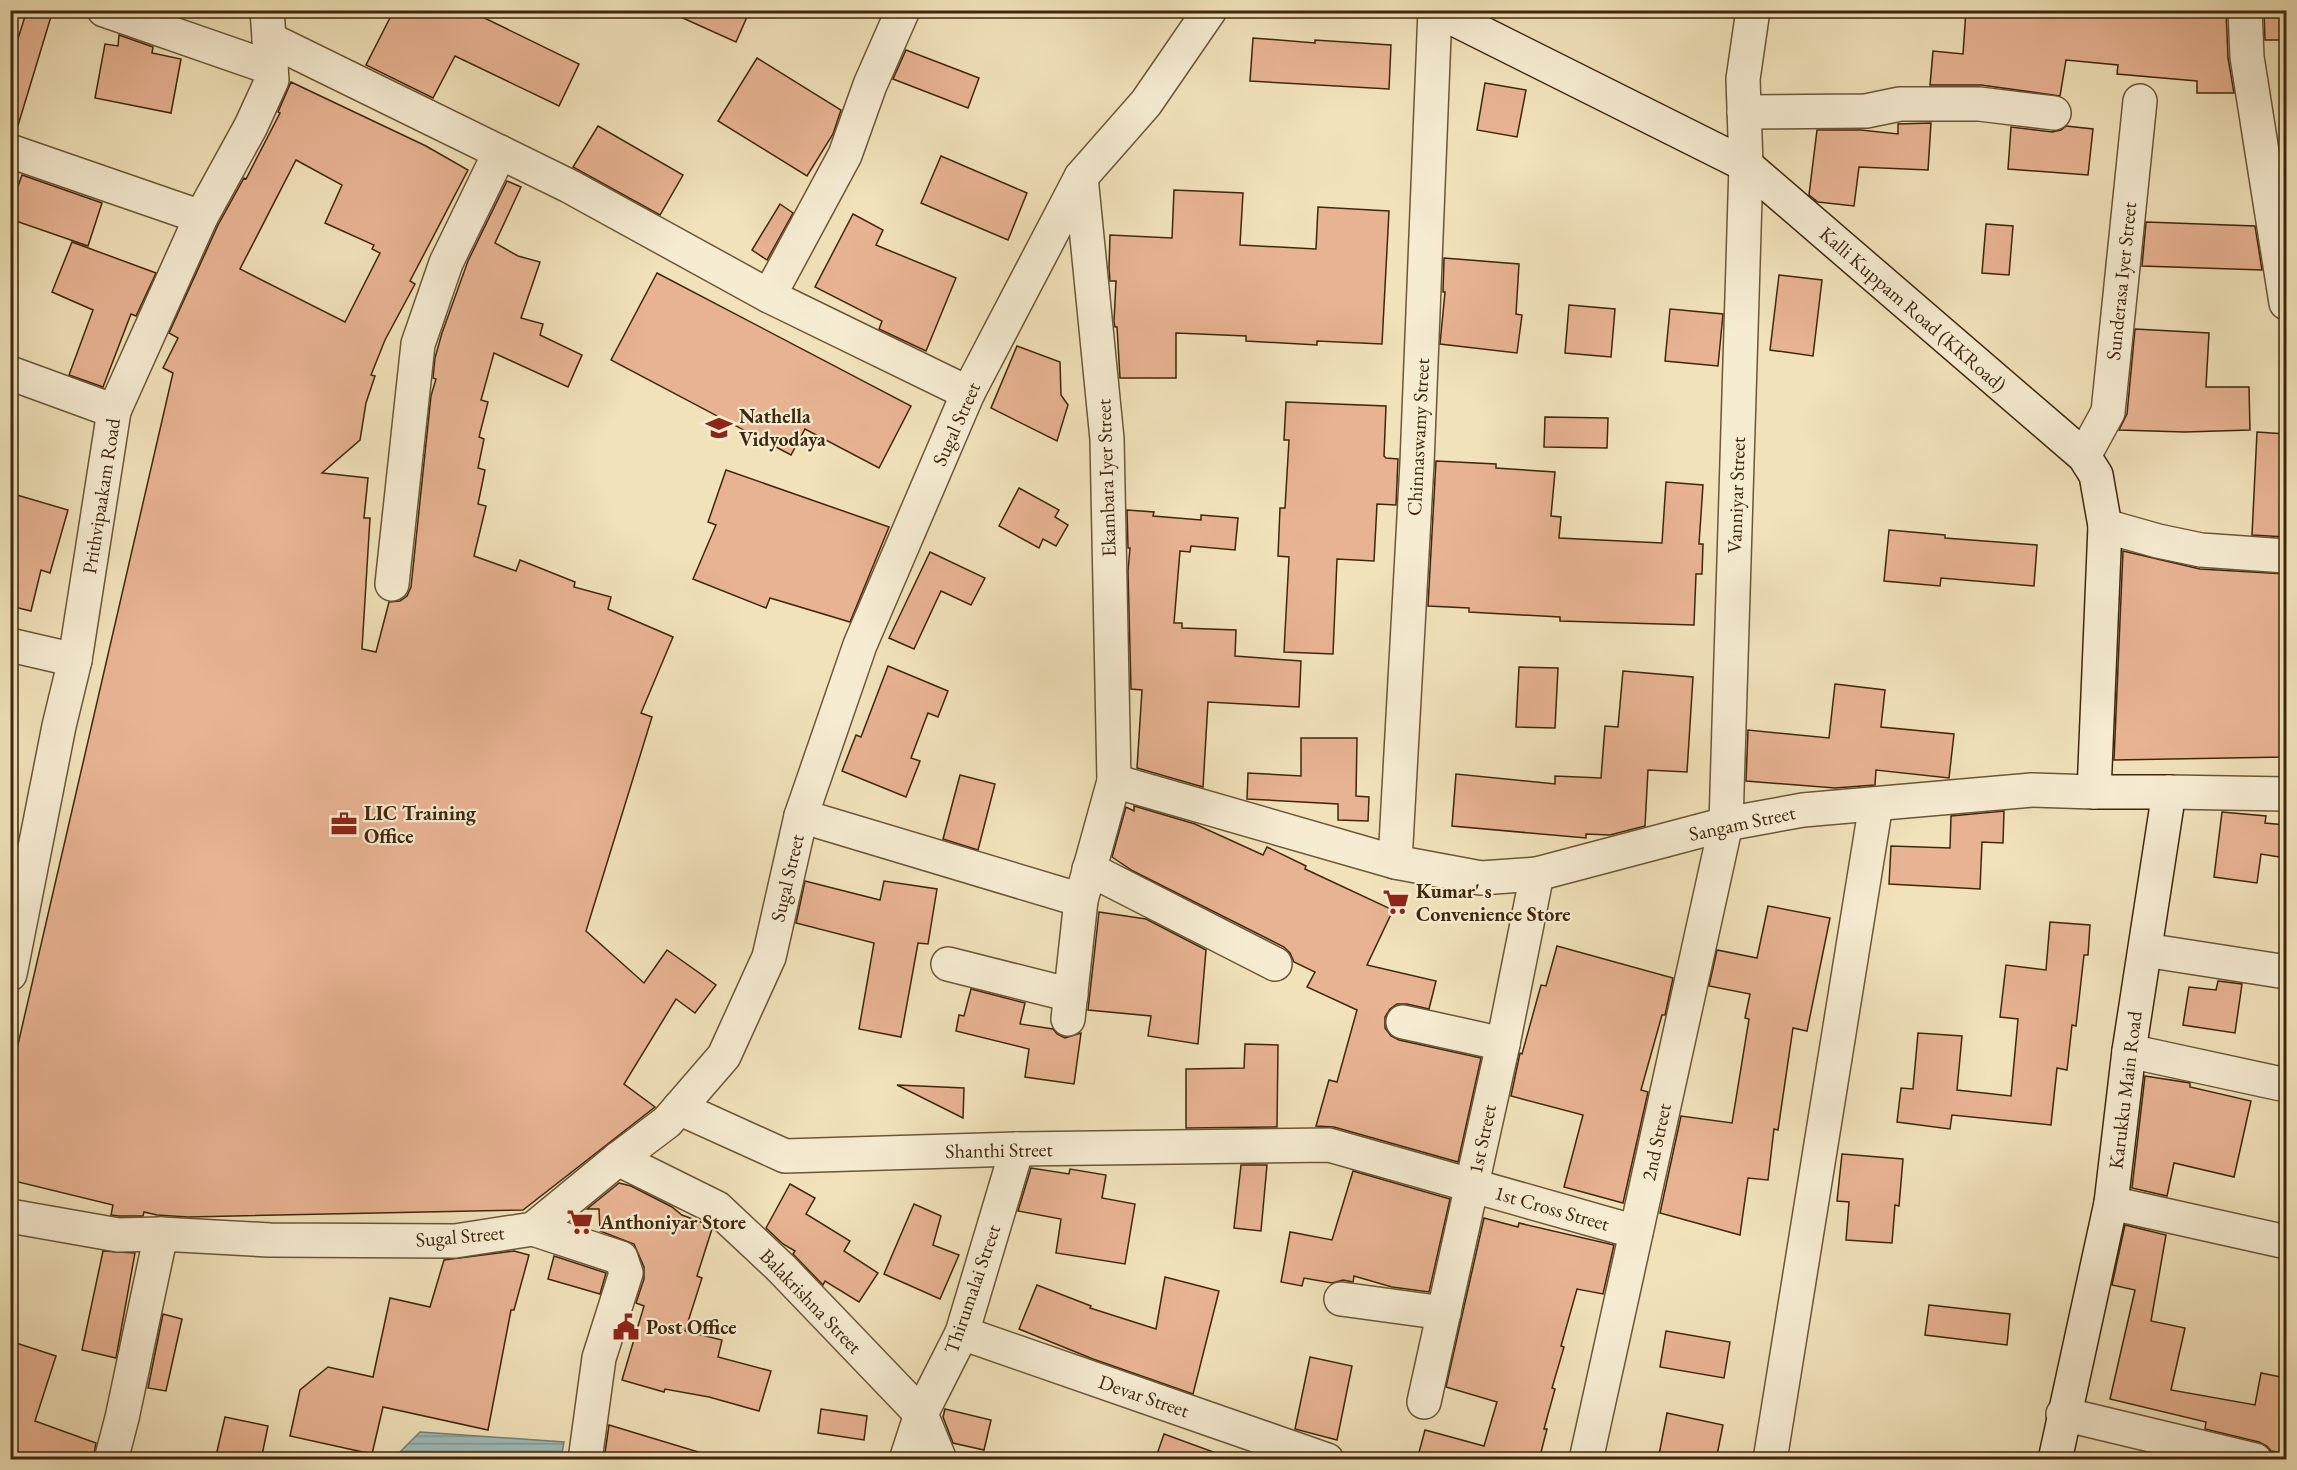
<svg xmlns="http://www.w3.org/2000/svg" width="2297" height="1470" font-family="'EB Garamond',serif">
<defs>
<pattern id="water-rules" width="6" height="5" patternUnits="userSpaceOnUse" patternTransform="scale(1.5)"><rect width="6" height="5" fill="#9ebcb9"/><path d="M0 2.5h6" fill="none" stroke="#829995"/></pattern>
</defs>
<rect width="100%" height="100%" fill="#f1e2ba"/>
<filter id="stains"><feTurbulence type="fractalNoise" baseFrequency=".00333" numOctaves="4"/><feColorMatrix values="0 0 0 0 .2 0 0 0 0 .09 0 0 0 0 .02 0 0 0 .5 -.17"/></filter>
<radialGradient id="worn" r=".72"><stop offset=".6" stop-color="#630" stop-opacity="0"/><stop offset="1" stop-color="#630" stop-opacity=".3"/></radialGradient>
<path fill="url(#water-rules)" stroke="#788073" stroke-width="1.5" d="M420 1432 564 1442 561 1459H393Z"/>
<g fill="#e8b393" stroke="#3f270a" stroke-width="1.5" fill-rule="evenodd">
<path d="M27 10H53L16 132H10V64Z"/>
<path d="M394 10H468L579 64 559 106 455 56 433 98 366 65Z"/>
<path d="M665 10H750L736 42Z"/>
<path d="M1966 10H2226L2228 58 2234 93H2197V81L2117 74 2118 65 2066 60 2060 96 1981 85H1930L1933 51 1963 54Z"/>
<path d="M2264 10H2286V40H2265Z"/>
<path d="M119 35 153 47 152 53 181 59 171 113 95 98 105 44 118 46Z"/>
<path d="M1253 38 1315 43V40L1391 45 1389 89 1250 81Z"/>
<path d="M906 50 979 78 968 108 893 79Z"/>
<path d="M757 58 841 110 833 134 807 176 718 121Z"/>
<path d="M291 82 426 146 468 170 410 281 415 284 385 340 371 375 375 376 366 403 360 440 322 473 368 478 364 518H370L362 649 376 652 389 602 400 601 407 596 411 587 431 396 436 379 433 378 435 358 442 333 468 261 507 181 521 187 495 243 518 256 540 262 521 318 543 324 540 335 582 355 568 387 494 353 481 400 488 402 479 437 484 439 478 468 485 470 478 504 486 506 474 556 516 571 520 560 575 582 574 587 611 597 608 609 673 637 641 713 652 717 586 931 644 983 667 950 716 985 695 1013 676 999 624 1084 655 1107 523 1210 188 1217 157 1215 144 1212 143 1216H119L111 1215 113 1205 10 1180V1079L173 373 163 368 178 338 169 333 218 225 244 178 246 179 280 113 278 112ZM296 160 342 185 325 223 374 245 372 249 380 253 345 322 240 269Z"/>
<path d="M1485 83 1526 90 1517 137 1477 130Z"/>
<path d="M1931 123 1928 170 1859 167 1854 206 1818 202 1809 195 1817 130H1861L1898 134V124Z"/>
<path d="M598 126 683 175 660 215 573 167Z"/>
<path d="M2066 126 2093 129 2088 175 2008 169 2011 127 2052 132 2061 130Z"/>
<path d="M941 156 1027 193 1008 240 921 203Z"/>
<path d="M22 175 102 203 88 246 10 219V209Z"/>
<path d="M1174 190 1243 193 1240 245 1316 249 1318 207 1389 211 1382 344 1317 341V345L1246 341V336L1176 333V378H1120L1117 327H1115L1114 322 1116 281H1110L1109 268 1110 235 1172 238Z"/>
<path d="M780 204 793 213 767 260 752 250Z"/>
<path d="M853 214 883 230 876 245 956 278 926 351 879 329 882 321 815 287Z"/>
<path d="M2146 222 2255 226 2262 270 2142 266Z"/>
<path d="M1986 224 2013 226 2009 275 1982 273Z"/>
<path d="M72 242 156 273 136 316 131 314 103 387 69 375 93 310 52 292Z"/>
<path d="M1444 258 1519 264 1516 314 1522 315 1517 353 1440 344 1445 292H1443Z"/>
<path d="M657 273 911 406 879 468 805 429 791 455 611 360Z"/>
<path d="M1779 275 1822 280 1813 356 1770 350Z"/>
<path d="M1569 305 1615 309 1611 357 1565 353Z"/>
<path d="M1670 309 1723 314 1718 366 1665 361Z"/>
<path d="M2135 329 2209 333 2206 387H2249L2250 430 2185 432 2119 430 2127 414Z"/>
<path d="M1017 346 1060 362 1061 395 1068 405 1057 441 991 408Z"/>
<path d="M1286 402 1386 406 1384 456 1386 458 1398 459 1396 505 1377 504 1374 561 1337 559 1333 654 1284 652 1289 557 1278 556 1280 508H1285L1289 440H1284Z"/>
<path d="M1545 417 1608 418 1607 448 1544 447Z"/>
<path d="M2257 432 2286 434V537L2252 535Z"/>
<path d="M1436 461 1496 464V468L1555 472 1551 516 1561 517 1559 538 1662 543 1666 482 1703 485 1699 544H1703L1702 574H1696L1694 625 1560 621V617L1469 612V608L1428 606Z"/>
<path d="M726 470 889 527 850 622 770 598 766 608 693 579 716 525 708 522Z"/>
<path d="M1019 488 1059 510 1055 517 1068 525 1056 546 1043 539 1039 548 999 526Z"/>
<path d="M10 493 68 510 50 573 41 570 31 611 10 606Z"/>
<path d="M1127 510 1154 512 1153 516 1201 520V515L1238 518 1235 550 1191 546 1190 552 1180 551 1174 623H1182V628L1236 630 1235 656 1301 661 1299 707 1208 702 1203 787 1137 768 1142 690 1131 689 1128 571 1130 548H1128Z"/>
<path d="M1889 530 1945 535V538L2037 545 2034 586 1941 578 1940 586 1884 581Z"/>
<path d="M2123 551 2200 569 2286 574V757L2114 760Z"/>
<path d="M930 552 985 578 971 605 941 591 914 649 889 638Z"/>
<path d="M888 666 948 691 938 717 928 713 911 758 920 761 906 797 842 771 856 735 861 737Z"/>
<path d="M1519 667 1558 668 1555 728 1516 727Z"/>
<path d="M1623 671 1693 677 1687 772 1648 770 1645 826 1610 835 1586 834V838L1452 826 1456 774 1555 784V776L1601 778 1605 726 1618 727Z"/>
<path d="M1835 684 1885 690 1881 727 1954 734 1949 778 1876 770 1875 785 1835 788 1746 781 1748 730 1829 738Z"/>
<path d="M1301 738H1357L1356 796 1369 797 1368 821 1338 820V804L1247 799 1248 773 1301 776Z"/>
<path d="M960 775 995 784 978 850 943 839Z"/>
<path d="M1134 806 1195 824 1263 855 1267 847 1306 866 1305 869 1393 910 1367 965 1436 981 1429 1009 1407 1004H1397L1390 1009 1385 1017V1028L1391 1036 1399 1040 1481 1058 1458 1162 1334 1127 1316 1126 1329 1080 1337 1082 1357 1010 1307 987 1315 972 1294 962 1290 953 1284 947 1133 871 1112 857 1126 807 1134 811Z"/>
<path d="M2004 811 2003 843 1982 842 1980 889 1889 884 1891 846 1950 848 1951 816Z"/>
<path d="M2222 812 2266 816 2265 823 2286 825V858L2261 854 2257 883 2214 877Z"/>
<path d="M805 881 880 900 884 881 937 889 928 944 918 943 901 1037 859 1029 874 943 796 923Z"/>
<path d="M1768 906 1830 918 1807 1031 1793 1028 1778 1130 1774 1129 1768 1180 1748 1178 1740 1235 1660 1213 1681 1116 1732 1123 1749 1019 1745 1018 1750 994 1709 986 1717 950 1757 958Z"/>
<path d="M1099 912 1146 919 1206 950 1198 1044 1148 1036 1151 1016 1088 1010Z"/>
<path d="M2050 922 2090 925 2088 955H2084L2076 1026 2072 1025 2067 1070 2057 1068 2051 1125 1952 1115 1950 1129 1897 1122 1901 1088 1913 1089 1918 1033 1962 1036 1957 1090 2011 1096 2018 1019 2000 1017 2006 965 2046 970Z"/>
<path d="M1557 946 1673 978 1665 1015H1662L1641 1090 1648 1092 1623 1203 1564 1187 1583 1115 1511 1096 1520 1053 1522 1054 1541 985 1546 986Z"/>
<path d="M2218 981 2242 984 2235 1033 2183 1025 2189 987 2216 990Z"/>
<path d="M971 989 1025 1003 1020 1024 1053 1029 1057 1034 1065 1038 1081 1033 1074 1084 1025 1077 1029 1049 956 1031 959 1015 964 1016Z"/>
<path d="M1245 1044 1278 1045 1277 1127 1186 1128V1069L1244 1068Z"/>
<path d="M2145 1076 2190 1083V1087L2251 1101 2234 1177 2174 1163 2167 1196 2132 1188Z"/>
<path d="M897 1085 964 1088 963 1118Z"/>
<path d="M1842 1154 1903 1159 1899 1206 1895 1205 1892 1243 1846 1240 1849 1202 1837 1201Z"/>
<path d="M1241 1165H1267L1261 1231 1234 1228Z"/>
<path d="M1031 1168 1069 1174 1070 1169 1106 1175 1102 1198 1135 1204 1125 1264 1056 1253 1061 1219 1018 1211Z"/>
<path d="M1353 1171 1450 1199 1429 1292 1392 1287 1354 1276 1353 1282 1343 1280 1332 1283 1304 1278 1302 1286 1281 1282 1290 1232 1332 1240Z"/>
<path d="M619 1183 631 1186 672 1207 682 1215 706 1224 712 1229 697 1276 702 1278 685 1331 722 1340 718 1357 771 1371 759 1411 709 1397 665 1389 664 1392 622 1380 644 1306 636 1303 644 1279V1267L634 1244 600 1231 599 1209H587Z"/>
<path d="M790 1184 815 1198 806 1214 850 1241 844 1251 878 1273 859 1302 825 1281 823 1285 793 1254 795 1251 783 1244 766 1228Z"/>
<path d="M914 1204 941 1216 933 1245 959 1255 940 1299 884 1274Z"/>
<path d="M1484 1218 1518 1227 1519 1223 1614 1245 1603 1294 1577 1289 1561 1346 1564 1347 1552 1388 1555 1389 1544 1429H1547L1539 1460H1417L1425 1430 1484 1446 1497 1402 1446 1387Z"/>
<path d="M2125 1225 2166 1235 2151 1321 2185 1328 2171 1390 2255 1405 2261 1373 2286 1378V1434L2283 1453 2271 1451 2267 1446 2259 1442 2205 1429 2206 1422 2110 1399 2135 1290 2112 1285Z"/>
<path d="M103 1251 135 1253 116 1358 82 1350Z"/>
<path d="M514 1251 529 1255 514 1310H511L488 1430 383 1407 372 1454 290 1436 300 1390 328 1367 373 1377 390 1298 430 1307 444 1260Z"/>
<path d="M554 1256 606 1273 600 1294 548 1279Z"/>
<path d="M1165 1277 1219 1291 1193 1394 1093 1359 1019 1329 1037 1285 1091 1306 1090 1308 1156 1329Z"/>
<path d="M1929 1305 2010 1314 2007 1345 1925 1335Z"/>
<path d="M163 1314 182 1319 166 1391 148 1388Z"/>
<path d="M1666 1331 1730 1342 1724 1378 1660 1367Z"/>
<path d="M10 1341 56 1356 35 1421 96 1443 93 1460H10Z"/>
<path d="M1310 1357 1352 1366 1337 1440 1295 1429Z"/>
<path d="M821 1409 867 1416 864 1440 818 1433Z"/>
<path d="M945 1409 991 1420 984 1450 953 1443 943 1417Z"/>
<path d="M1667 1413 1723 1425 1716 1460H1658Z"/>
<path d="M225 1417 268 1426 261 1460H215Z"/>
<path d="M609 1425 705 1454 704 1460H604Z"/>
<path d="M1164 1434 1227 1457V1460H1155Z"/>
</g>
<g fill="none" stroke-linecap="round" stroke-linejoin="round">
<g stroke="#6c5636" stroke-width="36">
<g id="minor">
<path d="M104 10 271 68"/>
<path d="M2245 10 2247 57 2286 303"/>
<path d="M269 39 569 186 769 296 968 393"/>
<path d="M1744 112 1866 111 1900 104H1979L2054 113"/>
<path d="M10 151 201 217"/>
<path d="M769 296 845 155 870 85 903 10"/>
<path d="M10 373 114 411"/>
<path d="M2084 456 2108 412 2140 101"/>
<path d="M2105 526 2158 541 2201 550 2286 556"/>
<path d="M392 584 418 344 446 263 500 152"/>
<path d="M10 645 75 660"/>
<path d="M1114 781 1395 862 1481 878 1537 874 1726 824 1803 810 2032 790 2094 792"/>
<path d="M801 816 1081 900 1114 781 1107 439 1081 177"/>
<path d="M1395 862 1417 463 1435 10"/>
<path d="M1089 869 1275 964"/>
<path d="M2145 950 2286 972"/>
<path d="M948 964 1071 995"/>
<path d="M1068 1019 1081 900"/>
<path d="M1403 1022 1503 1044"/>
<path d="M2129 1051 2286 1085"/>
<path d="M679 1108 785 1156 1017 1149 1329 1145 1636 1232"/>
<path d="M618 1159 717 1208 781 1268 921 1414 940 1460"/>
<path d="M2111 1203 2286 1242"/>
<path d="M533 1229 621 1258 626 1273 599 1358 585 1460"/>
<path d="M1341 1299 1444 1313"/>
<path d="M962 1333 1327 1460"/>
<path d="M1424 1402 1503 1044 1537 874"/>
<path d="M2063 1414 2255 1460"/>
<path d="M111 1460 122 1418 161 1234"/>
<path d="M906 1460 921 1414 962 1333 1017 1149"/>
<path d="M1586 1460 1726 824 1746 165 1743 79 1753 10"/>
<path d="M1770 1460 1876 804"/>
</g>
</g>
<g stroke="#6c5636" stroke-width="36">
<g id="tertiary">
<path d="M2169 792 2286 794"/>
<path d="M10 974 59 726 75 660 114 411 201 217 251 126 272 80 267 10"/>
<path d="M10 1216 118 1235 161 1234 270 1240 455 1241 533 1229 618 1159 667 1122 724 1056 769 957 801 816 860 645 968 393 1081 177 1146 103 1210 10"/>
</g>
</g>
<g stroke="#3f270a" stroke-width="36">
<path id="secondary" d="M1436 10 1746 165 2084 456 2096 475 2105 526 2094 792H2169L2129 1051 2111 1203 2055 1460"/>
</g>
<use href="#minor" stroke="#f6ecd2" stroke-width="33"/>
<use href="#tertiary" stroke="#f6ecd2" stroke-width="33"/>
<use href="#secondary" stroke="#f6ecd2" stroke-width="33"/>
</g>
<defs>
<g id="school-bare" transform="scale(2.07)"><path d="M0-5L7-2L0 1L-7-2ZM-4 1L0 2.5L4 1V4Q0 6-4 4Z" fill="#8f2418" stroke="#f6ecd2" stroke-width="2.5" paint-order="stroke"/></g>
<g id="office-bare" transform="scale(2.07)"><path d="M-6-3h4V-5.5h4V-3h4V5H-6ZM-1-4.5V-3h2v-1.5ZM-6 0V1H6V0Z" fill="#8f2418" stroke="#f6ecd2" stroke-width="2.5" paint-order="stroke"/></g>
<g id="supermarket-bare" transform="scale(2.07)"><path d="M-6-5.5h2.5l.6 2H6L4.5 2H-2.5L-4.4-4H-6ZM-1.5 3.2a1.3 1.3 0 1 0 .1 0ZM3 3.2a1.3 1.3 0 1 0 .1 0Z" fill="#8f2418" stroke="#f6ecd2" stroke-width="2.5" paint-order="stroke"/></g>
<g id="civic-bare" transform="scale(2.07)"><path d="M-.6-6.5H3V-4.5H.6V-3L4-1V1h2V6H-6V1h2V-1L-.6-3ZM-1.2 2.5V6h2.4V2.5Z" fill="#8f2418" stroke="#f6ecd2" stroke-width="2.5" paint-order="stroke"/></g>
</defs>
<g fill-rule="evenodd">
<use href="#school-bare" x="719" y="428"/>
<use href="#office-bare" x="344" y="824"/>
<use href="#supermarket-bare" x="1396" y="902"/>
<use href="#supermarket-bare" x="580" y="1222"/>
<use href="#civic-bare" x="626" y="1327"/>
</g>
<g text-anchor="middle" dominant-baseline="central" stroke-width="4.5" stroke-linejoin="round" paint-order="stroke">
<g font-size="20" fill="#3f270a" stroke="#f6ecd2">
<text transform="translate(2121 281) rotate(-84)">Sunderasa Iyer Street</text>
<text transform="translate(1913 309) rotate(41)">Kalli Kuppam Road (KKRoad)</text>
<text transform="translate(956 424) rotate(-66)">Sugal Street</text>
<text transform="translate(1418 437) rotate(-87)">Chinnaswamy Street</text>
<text transform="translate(1106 478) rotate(-92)">Ekambara Iyer Street</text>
<text transform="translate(1736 495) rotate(-88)">Vanniyar Street</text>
<text transform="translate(101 496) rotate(-81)">Prithvipaakam Road</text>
<text transform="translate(1742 823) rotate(-12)">Sangam Street</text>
<text transform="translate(787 878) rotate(-77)">Sugal Street</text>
<text transform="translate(2125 1090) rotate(-83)">Karukku Main Road</text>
<text transform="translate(1482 1139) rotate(-78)">1st Street</text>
<text transform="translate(1656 1142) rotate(-78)">2nd Street</text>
<text transform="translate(999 1150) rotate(-1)">Shanthi Street</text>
<text transform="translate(1552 1208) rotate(16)">1st Cross Street</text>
<text transform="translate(460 1236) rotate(-5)">Sugal Street</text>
<text transform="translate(972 1289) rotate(-71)">Thirumalai Street</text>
<text transform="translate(811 1301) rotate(46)">Balakrishna Street</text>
<text transform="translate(1144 1396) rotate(19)">Devar Street</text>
</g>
<g font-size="20" font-weight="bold" fill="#3f270a" stroke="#f6ecd2" text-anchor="start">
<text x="739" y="416">Nathella<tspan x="739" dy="23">Vidyodaya</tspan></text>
<text x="364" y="813">LIC Training<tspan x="364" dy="23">Office</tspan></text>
<text x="1416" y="891">Kumar' s<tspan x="1416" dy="23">Convenience Store</tspan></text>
<text x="600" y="1222">Anthoniyar Store</text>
<text x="646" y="1327">Post Office</text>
</g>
</g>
<rect width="2297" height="1470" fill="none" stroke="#f1e2ba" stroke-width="36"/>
<rect x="12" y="12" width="2273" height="1446" fill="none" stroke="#3f270a" stroke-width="3"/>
<rect x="18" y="18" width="2261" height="1434" fill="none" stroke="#3f270a" stroke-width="1.5"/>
<rect width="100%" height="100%" filter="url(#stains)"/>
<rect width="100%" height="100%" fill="url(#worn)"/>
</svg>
